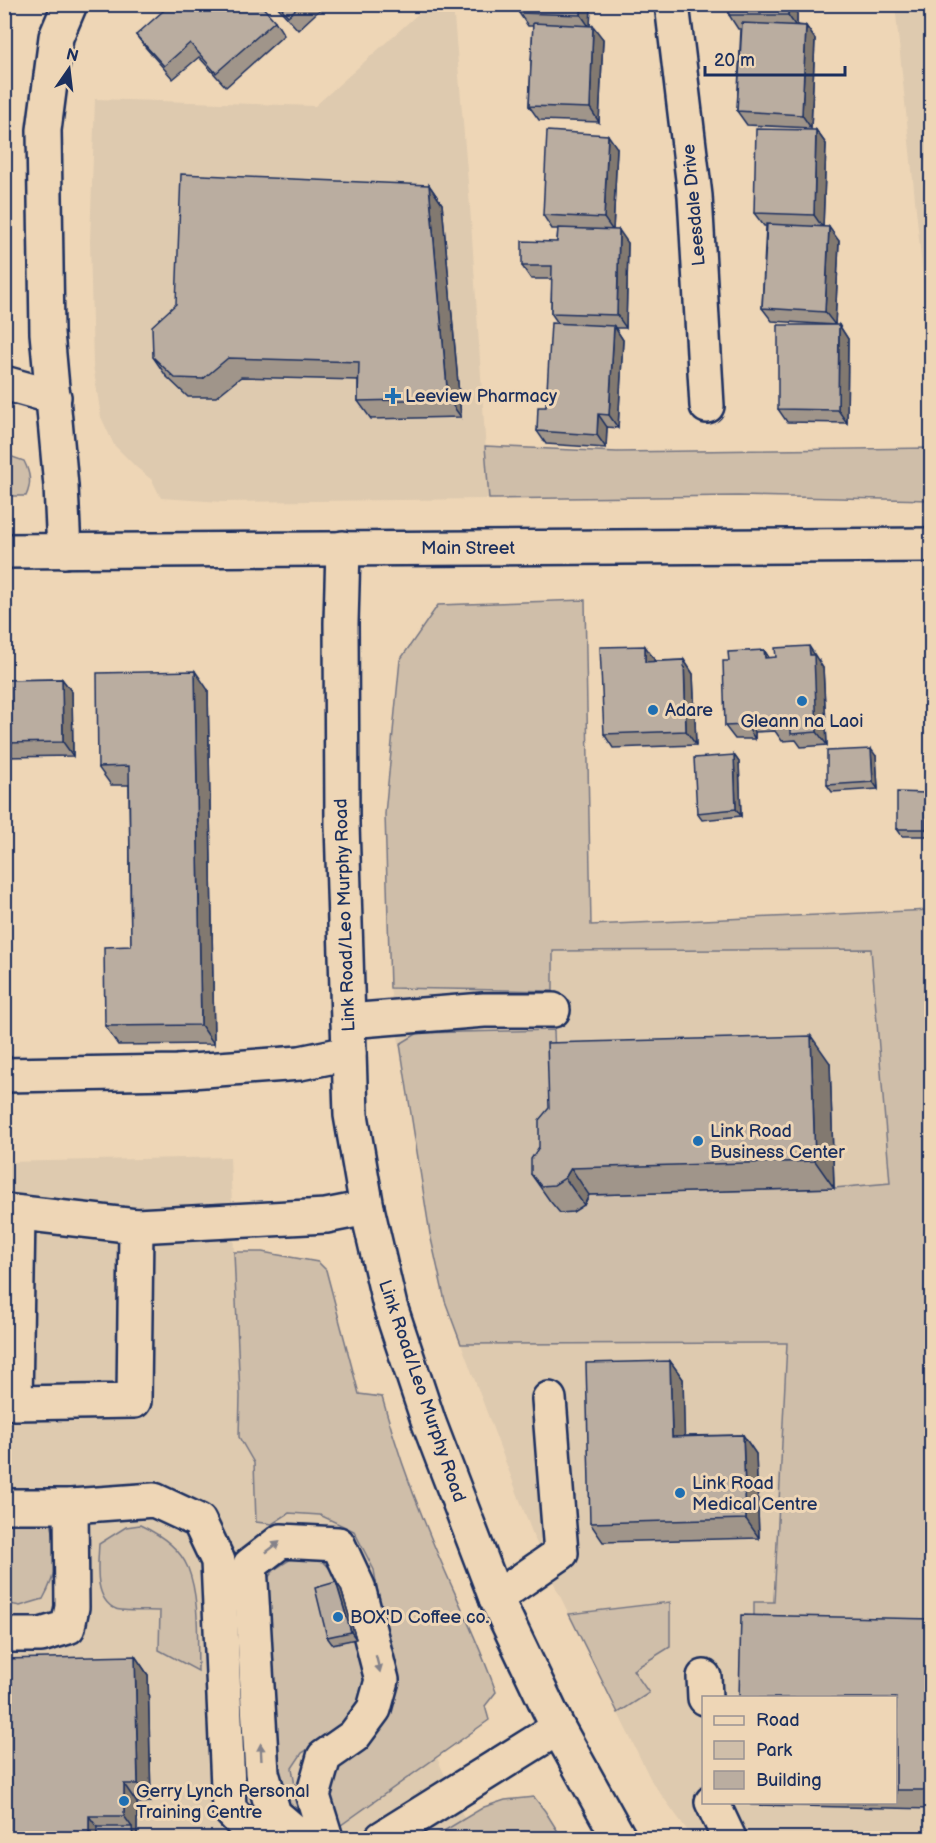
<svg xmlns="http://www.w3.org/2000/svg" width="936" height="1843" font-family="'Balsamiq Sans',sans-serif">
<rect width="100%" height="100%" fill="#eed6b6"/>
<filter id="ink" filterUnits="userSpaceOnUse"><feTurbulence type="fractalNoise" baseFrequency=".0167" numOctaves="2"/><feDisplacementMap in="SourceGraphic" scale="12" xChannelSelector="R" yChannelSelector="G"/><feConvolveMatrix kernelMatrix="1 2 1 2 8 2 1 2 1" color-interpolation-filters="sRGB"/></filter>
<g filter="url(#ink)">
<g fill="#decaaf" fill-rule="evenodd">
<path d="M428 5H453L470 206 489 499 222 502 161 498 152 480 136 467 114 445 101 417 93 365 90 241 95 99 315 106Z"/>
<path d="M895 5H931V355Z"/>
<path d="M931 910V1360L787 1343 774 1601 931 1603V1838H693L652 1782 557 1590 533 1535 445 1301 430 1234 390 988 552 991V951L725 920ZM704 1698H896V1802H704Z"/>
<path d="M230 1157 240 1396 359 1394 434 1739 437 1758 464 1818 523 1838H5L4 1162Z"/>
</g>
<g fill="#cfbea9" stroke="#757684" stroke-width="1.5">
<path d="M485 446 617 452 931 448V500L738 496 489 499Z"/>
<path d="M4 454 24 461C30 473 32 483 26 496H5Z"/>
<path d="M585 600 591 925 931 910V1637L754 1634V1602H774L787 1343 461 1344 445 1301 430 1234 400 1044 418 1033 554 1030 558 1147 573 1212 584 1205 589 1195 834 1188 890 1183 871 949 553 951V991L390 988 385 814 400 660 438 605Z"/>
<path d="M234 1252H262L318 1262 326 1270 359 1394 382 1397C394 1440 408 1482 425 1523 447 1580 476 1634 496 1692L485 1706 489 1720 334 1830 325 1820 332 1775 343 1761 374 1738 388 1710 382 1618 374 1570 354 1531 320 1515 289 1513 272 1524 256 1522 254 1463 239 1437 240 1396Z"/>
<path d="M20 1517H38L51 1523C59 1553 58 1572 43 1599L20 1606 5 1603 4 1524Z"/>
<path d="M140 1525C159 1534 180 1548 188 1568 200 1599 197 1638 198 1671L159 1650 160 1611C151 1610 123 1612 116 1609 93 1599 98 1563 99 1544L126 1527Z"/>
<path d="M294 1557 320 1558 332 1571 341 1589 333 1644 356 1639 363 1653 364 1697 352 1721 302 1753 292 1768 298 1804 294 1815 278 1792 263 1584 275 1569Z"/>
<path d="M670 1602V1647L633 1670 649 1693 618 1713 569 1614Z"/>
<path d="M534 1797 545 1811 562 1838H432L484 1807 505 1800Z"/>
</g>
<g fill="none" stroke-linecap="round" stroke-linejoin="round">
<g stroke="#1b2f5e" stroke-width="38">
<g id="minor">
<path d="M672 4 695 196 707 406"/>
<path d="M4 383 54 397"/>
<path d="M343 548 341 623 342 824 348 1021 351 1115 367 1208 390 1306 429 1423 496 1598 558 1728 619 1838"/>
<path d="M64 551 61 486 47 333 44 130 56 37 70 4"/>
<path d="M348 1021 484 1010H553"/>
<path d="M4 1075 177 1072 300 1063 349 1053"/>
<path d="M4 1211 136 1226 326 1216 367 1208"/>
<path d="M18 1213 15 1403 134 1401 136 1226"/>
<path d="M4 1506H71L154 1500 199 1521 218 1561 229 1809 257 1838"/>
<path d="M496 1598 561 1553 549 1399"/>
<path d="M4 1635H41L68 1627 72 1607 71 1506"/>
<path d="M704 1677 705 1698"/>
<path d="M712 1802 729 1838"/>
<path d="M302 1838 274 1814 262 1773 250 1565 281 1541 338 1544 358 1587 382 1680 374 1709 354 1736 324 1757 313 1796 326 1838"/>
<path d="M382 1838 558 1728"/>
</g>
</g>
<g stroke="#1b2f5e" stroke-width="38">
<path id="major" d="M4 551 932 545"/>
</g>
<use href="#minor" stroke="#eed6b6" stroke-width="33"/>
<use href="#major" stroke="#eed6b6" stroke-width="33"/>
</g>
<g fill="#a0958a" stroke="#1b2f5e" stroke-width="1.5">
<path d="M275 4H326L298 30Z"/>
<path d="M519 4H591L590 26 603 39 599 122 539 120 529 106 533 26H528L519 13Z"/>
<path d="M729 4H797V25L806 26 815 39 811 128 747 125 737 111 741 29H738L729 15Z"/>
<path d="M275 21 284 35 226 87 199 57 173 79 146 48 136 35Z"/>
<path d="M816 130 826 144 823 227 839 241 835 325 772 321 762 308 766 226H764L754 213Z"/>
<path d="M617 148 613 230 628 243 626 328H615L623 340 618 428 607 427 606 448 546 444 537 431 546 407 558 323 551 313 552 279H531L522 266 557 242 558 229H552L543 215Z"/>
<path d="M429 185 442 204 461 417 371 419 358 401V380L241 377 216 397H188L166 376 153 357Z"/>
<path d="M839 325 848 339 847 423 787 422 778 409Z"/>
<path d="M764 650 769 658 819 660V662L823 668 827 745 801 747 796 740 782 741 775 731 755 732V739H735L725 726 729 661Z"/>
<path d="M654 659V661L684 660 693 674 696 745 613 748 604 734Z"/>
<path d="M62 679 72 692 73 756 4 757V680Z"/>
<path d="M208 690 214 1044 118 1045 105 1026 131 946 129 785H111L98 767Z"/>
<path d="M734 755 739 762 741 816 702 820 697 813Z"/>
<path d="M876 756 878 789 832 792 827 785Z"/>
<path d="M926 793 931 800V836H902L897 829Z"/>
<path d="M830 1063 834 1188 589 1195 584 1205 573 1212 560 1213 550 1201 531 1174Z"/>
<path d="M670 1361 683 1379 684 1436 743 1435 756 1454 759 1538 603 1542 590 1523Z"/>
<path d="M336 1582 341 1589 356 1639 332 1644 327 1637Z"/>
<path d="M932 1619V1809L751 1805 749 1803H896V1698Z"/>
<path d="M135 1656 148 1675 151 1802 137 1803V1839H4Z"/>
</g>
<g fill="#827970" stroke="#1b2f5e" stroke-width="1.5">
<path d="M581 4H591L590 28 581 15Z"/>
<path d="M788 4H797V28L788 15Z"/>
<path d="M593 26 603 39 599 122 590 108Z"/>
<path d="M806 26 815 39 811 128 802 115Z"/>
<path d="M816 130 826 144 823 228 814 215Z"/>
<path d="M608 135 617 148 613 231 604 218Z"/>
<path d="M429 185 442 204 461 417 448 399Z"/>
<path d="M829 227 839 241 835 325 825 312Z"/>
<path d="M619 230 628 243 626 328 617 315Z"/>
<path d="M839 325 848 339 847 423 838 410Z"/>
<path d="M614 326 623 340 618 428 609 415Z"/>
<path d="M598 414 607 427 606 448 597 435Z"/>
<path d="M645 646 654 659 655 675 645 662Z"/>
<path d="M809 646 823 668 827 745 817 732Z"/>
<path d="M764 650 773 664 765 658Z"/>
<path d="M684 660 693 674 696 745 686 731Z"/>
<path d="M195 671 208 690 214 1044 201 1025Z"/>
<path d="M62 679 72 692 73 756 63 742Z"/>
<path d="M746 718 755 732V739L746 725Z"/>
<path d="M871 749 876 756 878 789 873 782Z"/>
<path d="M734 755 739 762 741 816 736 809Z"/>
<path d="M926 793 931 800V836L926 829Z"/>
<path d="M811 1036 830 1063 834 1188 815 1161Z"/>
<path d="M571 1168 589 1195 584 1205 565 1178Z"/>
<path d="M670 1361 683 1379 685 1455 672 1437Z"/>
<path d="M743 1435 756 1454 759 1538 746 1519Z"/>
<path d="M336 1582 341 1589 356 1639 351 1632Z"/>
<path d="M135 1656 148 1675 151 1802 138 1784Z"/>
<path d="M124 1784 137 1803V1839H133L132 1827 124 1816Z"/>
<path d="M89 1816 102 1834V1839H89Z"/>
</g>
<g fill="#baada0" stroke="#1b2f5e" stroke-width="1.5">
<path d="M171 4H260L275 21 216 73 190 43 164 66 136 35Z"/>
<path d="M278 4H302L288 16Z"/>
<path d="M519 4H581V15L519 13Z"/>
<rect x="729" y="4" width="59" height="11"/>
<path d="M533 23 593 26 590 108 529 106Z"/>
<path d="M742 23 806 26 802 115 737 111Z"/>
<path d="M756 129 816 130 814 215 754 213Z"/>
<path d="M547 131 608 135 604 218 543 215Z"/>
<path d="M181 174 429 185 448 399 358 401 359 362 228 358 203 379 175 378 153 357 152 326 176 304Z"/>
<path d="M767 224 829 227 825 312 762 308Z"/>
<path d="M558 228 619 230 617 315 551 313 552 266H522V241L557 242Z"/>
<path d="M551 323 614 326 609 415 598 414 597 435 537 431 538 407H546Z"/>
<path d="M778 325H839L838 410 778 409Z"/>
<path d="M645 646V662L684 660 686 731 604 734 600 647Z"/>
<path d="M809 646 810 655H814L817 732 791 734V726L773 727 772 718H746V725L725 726 723 661H729L728 652 764 650 765 658 776 657 775 648Z"/>
<path d="M195 671 201 1025 105 1026 104 947 131 946 129 766 98 767 97 673Z"/>
<path d="M62 679 63 742 4 743V680Z"/>
<path d="M871 749 873 782 827 785V751Z"/>
<path d="M734 755 736 809 697 813 694 758Z"/>
<path d="M897 792 926 793V829H897Z"/>
<path d="M811 1036 815 1161 571 1168 565 1178 554 1185 541 1186 531 1174V1159L539 1147V1120L549 1108 547 1043Z"/>
<path d="M670 1361 672 1437 743 1435 746 1519 590 1523 586 1363Z"/>
<path d="M336 1582 351 1632 327 1637 315 1588Z"/>
<path d="M741 1615 932 1619V1790H896V1698H739Z"/>
<path d="M135 1656 138 1784H124V1816H89V1839H4V1659Z"/>
<path d="M97 1827H132L133 1839H97Z"/>
</g>
<defs><path id="oneway-solid" d="M-6-.8H1V-3.2L6.5 0L1 3.2V.8H-6Z" transform="scale(1.5)"/></defs>
<g fill="#84828a">
<use href="#oneway-solid" transform="translate(273 1547) rotate(-38)"/>
<use href="#oneway-solid" transform="translate(378 1664) rotate(76)"/>
<use href="#oneway-solid" transform="translate(261 1752) rotate(-93)"/>
</g>
</g>
<g fill="#1f6fb2" stroke="#eed6b6" stroke-width="2">
<path d="M390 387h6v6h6v6h-6v6h-6v-6h-6v-6h6z"/>
<circle cx="802" cy="701" r="6"/>
<circle cx="653" cy="710" r="6"/>
<circle cx="698" cy="1141" r="6"/>
<circle cx="680" cy="1493" r="6"/>
<circle cx="338" cy="1617" r="6"/>
<circle cx="124" cy="1801" r="6"/>
</g>
<g text-anchor="middle" dominant-baseline="central" stroke-width="6" stroke-linejoin="round" paint-order="stroke">
<g font-size="18" fill="#1b2f5e" stroke="#eed6b6">
<text transform="translate(694 205) rotate(-95)">Leesdale Drive</text>
<text x="468" y="548">Main Street</text>
<text transform="translate(345 915) rotate(-92)">Link Road/Leo Murphy Road</text>
<text transform="translate(422 1391) rotate(71)">Link Road/Leo Murphy Road</text>
</g>
<g font-size="18" fill="#1b2f5e" stroke="#eed6b6" text-anchor="start">
<text x="405" y="396">Leeview Pharmacy</text>
<text x="665" y="710">Adare</text>
<text x="802" y="721" text-anchor="middle">Gleann na Laoi</text>
<text x="710" y="1131">Link Road<tspan x="710" dy="21">Business Center</tspan></text>
<text x="692" y="1483">Link Road<tspan x="692" dy="21">Medical Centre</tspan></text>
<text x="350" y="1617">BOX'D Coffee co.</text>
<text x="136" y="1791">Gerry Lynch Personal<tspan x="136" dy="21">Training Centre</tspan></text>
</g>
</g>
<rect width="936" height="1843" fill="none" stroke="#eed6b6" stroke-width="24"/>
<rect x="12" y="12" width="912" height="1819" fill="none" stroke="#1b2f5e" stroke-width="2" filter="url(#ink)"/>
<rect x="702" y="1696" width="195" height="108" fill="#eed6b6" stroke="#9a9393" stroke-width="1.5"/>
<rect x="714" y="1716" width="30" height="9" fill="#eed6b6" stroke="#9a9393" stroke-width="1.5"/>
<text x="756" y="1726" font-size="18" fill="#1b2f5e">Road</text>
<rect x="714" y="1741" width="30" height="18" fill="#cfbea9" stroke="#9a9393" stroke-width="1.5"/>
<text x="756" y="1756" font-size="18" fill="#1b2f5e">Park</text>
<rect x="714" y="1771" width="30" height="18" fill="#baada0" stroke="#9a9393" stroke-width="1.5"/>
<text x="756" y="1786" font-size="18" fill="#1b2f5e">Building</text>
<g transform="translate(69 69) rotate(14)" stroke="#eed6b6" stroke-width="4.5" paint-order="stroke">
<path d="M0-4.5L10 22L0 15L-10 22Z" fill="#1b2f5e"/>
<text y="-9" font-size="16" font-weight="bold" text-anchor="middle" fill="#1b2f5e">N</text>
</g>
<path d="M705 66v9h140v-9" fill="none" stroke="#1b2f5e" stroke-width="3"/>
<text x="714" y="66" font-size="18" fill="#1b2f5e" stroke="#eed6b6" stroke-width="4.5" paint-order="stroke">20 m</text>
</svg>
